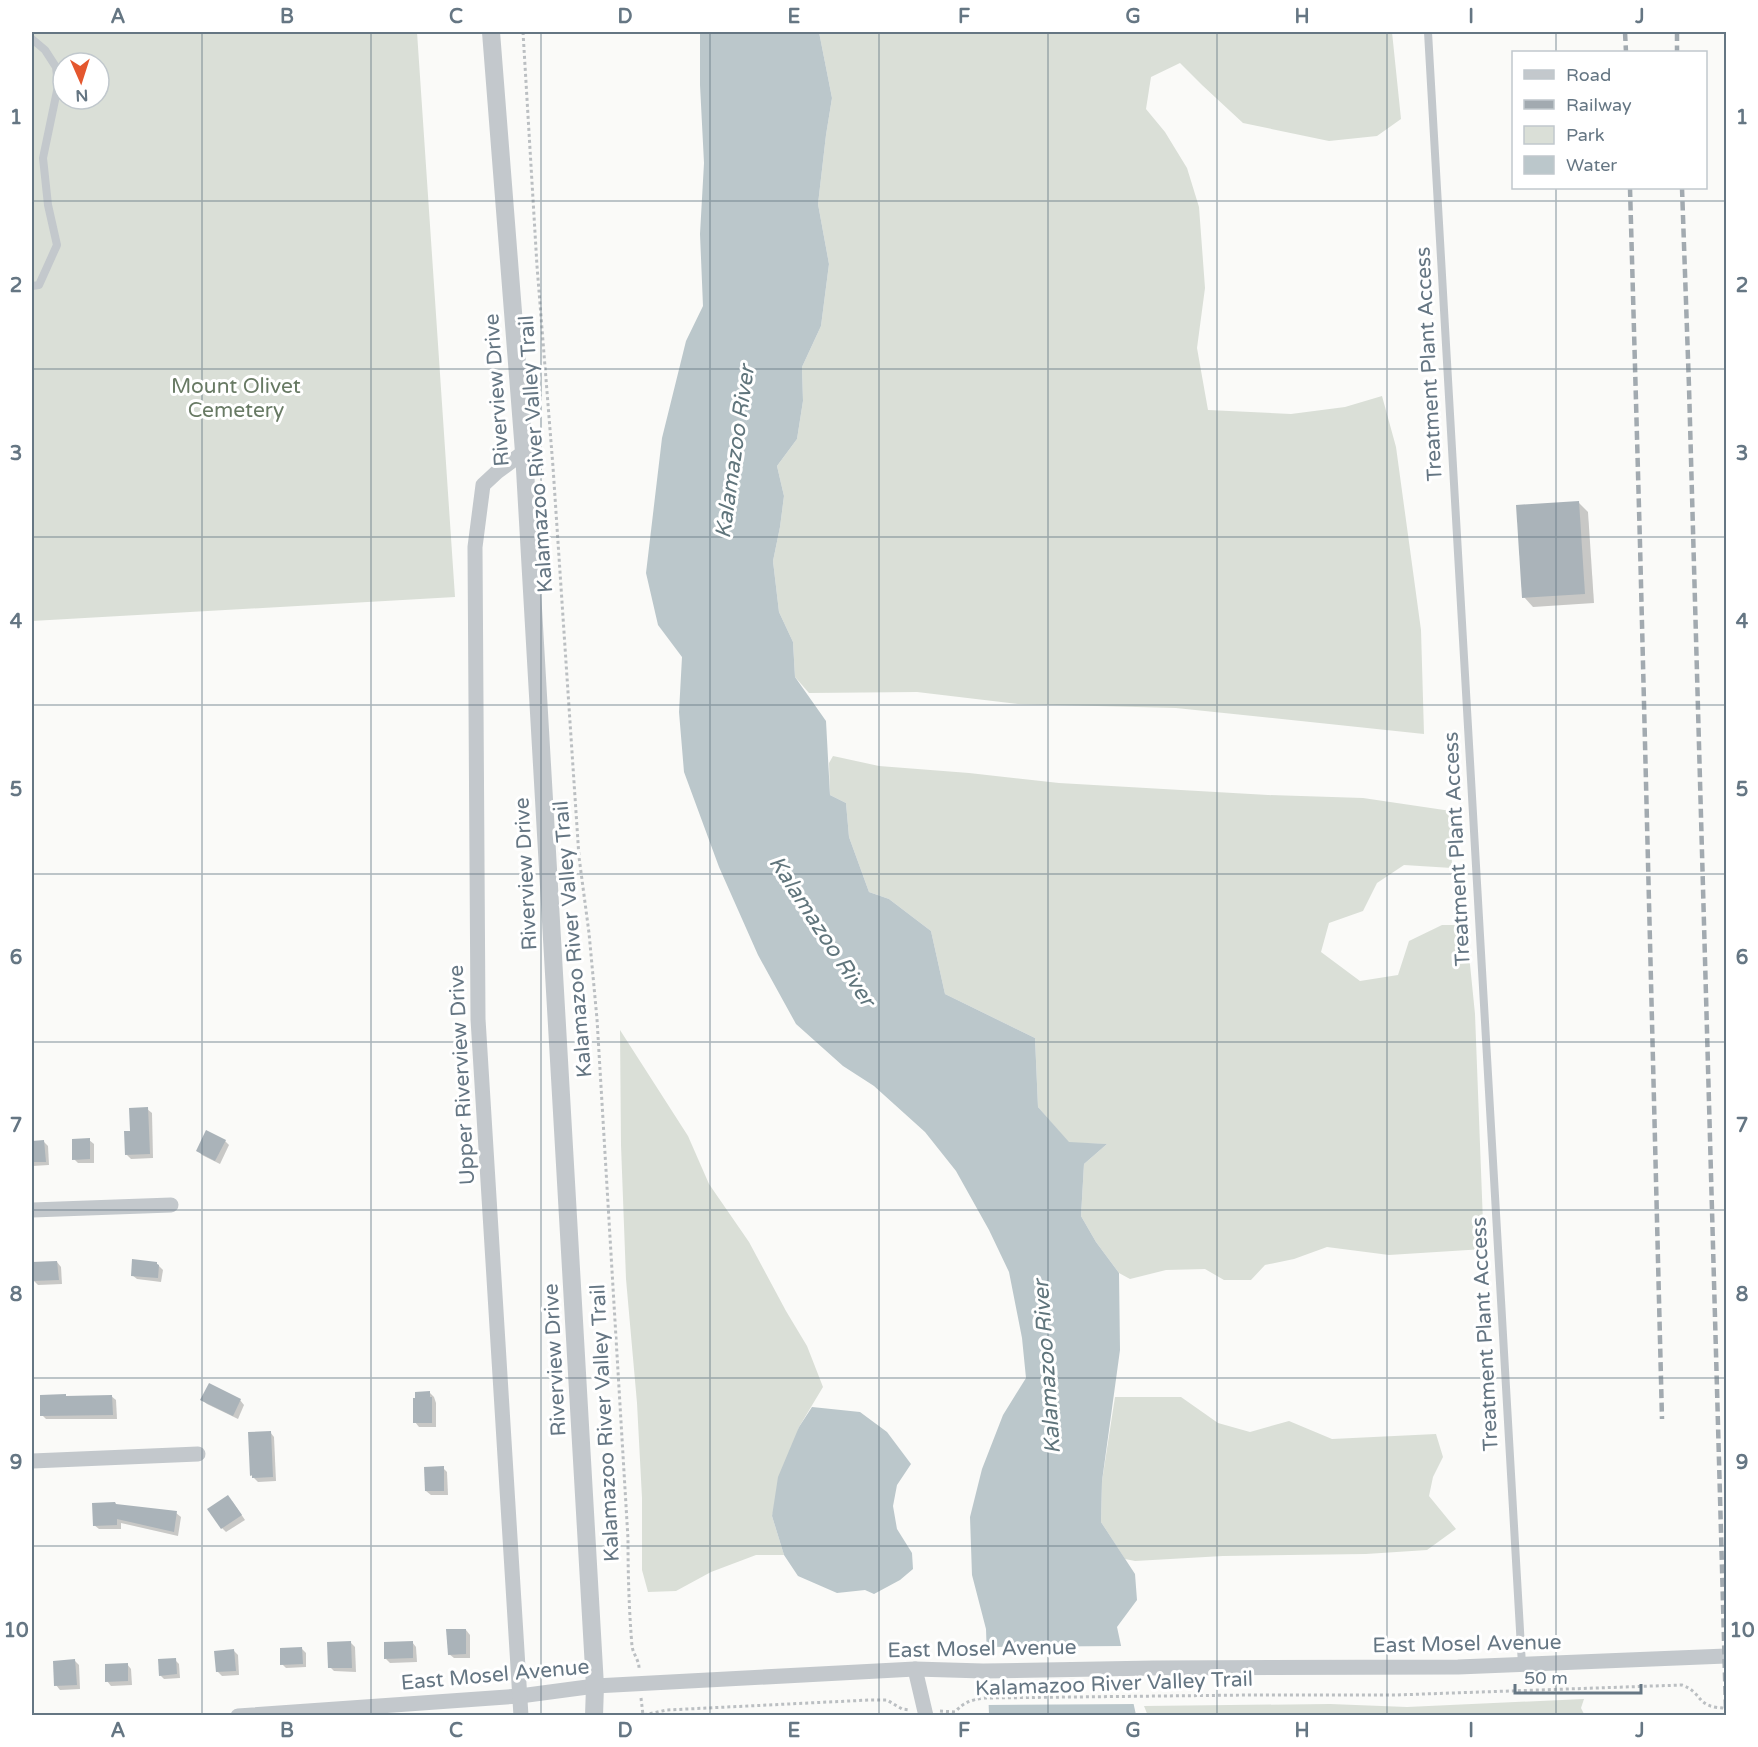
<svg xmlns="http://www.w3.org/2000/svg" width="1758" height="1747" font-family="'Varela Round',sans-serif">
<rect width="100%" height="100%" fill="#fafaf8"/>
<g fill="#dadfd7" fill-rule="evenodd">
<path d="M32 32H417L455 597 32 621ZM63 63H99V99H63Z"/>
<path d="M819 32H1392L1401 119 1377 136 1329 141 1243 123 1202 85 1180 63 1151 77 1146 109 1165 132 1187 168 1199 207 1205 288 1197 348 1208 410 1291 414 1345 407 1382 396 1396 447 1421 630 1424 734 1176 708 1018 704 917 692 809 693 795 677 793 642 779 612 773 561 780 527 784 496 777 466 797 439 803 401 802 367 821 326 829 264 818 204 826 135 832 98Z"/>
<path d="M833 756 879 766 969 773 1059 783 1268 795 1363 798 1451 811 1452 868 1404 865 1377 883 1363 911 1329 923 1321 952 1360 981 1398 975 1409 941 1442 925H1466L1475 1014 1484 1249 1389 1255 1327 1247 1294 1259 1265 1265 1251 1280H1224L1205 1269 1166 1270 1130 1279 1119 1273 1096 1242 1081 1216 1084 1164 1107 1144 1069 1143 1038 1107 1035 1038 945 994 931 931 889 899 869 892 849 837 846 803 830 795 829 763Z"/>
<path d="M620 1030 688 1136 709 1184 749 1242 786 1311 807 1346 823 1387 799 1427 772 1516 784 1555H756L711 1572 676 1591 648 1592 642 1570V1498L637 1403 626 1279 621 1145Z"/>
<path d="M1115 1397H1181L1218 1423 1250 1432 1289 1421 1332 1439 1436 1434 1443 1457 1433 1477 1429 1496 1456 1529 1427 1550 1366 1554 1223 1556 1135 1561 1125 1559 1101 1522 1102 1481Z"/>
<path d="M1584 1699 1581 1708 1585 1716H1148L1144 1706 1330 1704 1407 1707Z"/>
</g>
<g fill="#bbc7cb">
<path d="M700 32H819L832 98 826 135 818 204 829 264 821 326 802 367 803 401 797 439 777 466 784 496 780 527 773 561 779 612 793 642 795 677 826 721 830 795 846 803 849 837 869 892 889 899 931 931 945 994 1035 1038 1038 1107 1069 1142 1107 1144 1084 1164 1081 1216 1096 1242 1119 1273 1120 1350 1102 1481 1101 1522 1135 1574 1137 1600 1117 1627 1136 1715H989L986 1629 972 1575 970 1517 982 1469 1003 1415 1026 1378 1022 1338 1009 1272 989 1230 956 1171 925 1132 874 1086 843 1066 796 1024 758 955 719 867 684 772 679 712 682 657 658 625 646 573 662 438 686 341 703 306 700 234 704 163 700 85Z"/>
<path d="M812 1407 860 1412 887 1432 911 1464 897 1485 893 1506 897 1529 912 1553 913 1569 900 1580 874 1594 865 1590 837 1593 798 1576 784 1555 772 1516 778 1477 799 1427Z"/>
</g>
<path fill="#fafaf8" d="M1124 1646 1136 1704 985 1705 984 1647Z"/>
<g fill="#0003">
<path d="M1579 503 1588 512 1594 603 1533 607 1524 597Z"/>
<path d="M147 1109 152 1113 153 1158 131 1159 127 1155 131 1133Z"/>
<path d="M89 1140 94 1144V1163H78L74 1159Z"/>
<path d="M225 1141 229 1145 220 1164 202 1155 198 1150Z"/>
<path d="M44 1142 48 1146 49 1165 32 1166V1143Z"/>
<path d="M57 1262 61 1267 62 1284 38 1285 34 1281Z"/>
<path d="M156 1263 163 1270 161 1282 137 1279 132 1275Z"/>
<path d="M430 1393 434 1397 436 1403V1427H419L415 1422Z"/>
<path d="M111 1396 116 1400 117 1419H46L42 1415Z"/>
<path d="M202 1400H240L244 1405 238 1419 207 1404Z"/>
<path d="M270 1432 274 1437 276 1481 258 1482 251 1475Z"/>
<path d="M443 1468 447 1472 448 1495H431L426 1491Z"/>
<path d="M232 1501 245 1520 226 1532 222 1528Z"/>
<path d="M94 1505 176 1513 181 1517 178 1536 121 1523V1529H99L94 1525Z"/>
<path d="M466 1630 470 1635V1658H454L449 1654Z"/>
<path d="M350 1642 355 1647 356 1672 334 1671 330 1667Z"/>
<path d="M412 1642 416 1647 417 1662 390 1663 386 1659Z"/>
<path d="M301 1648 306 1653V1667L286 1668 282 1664Z"/>
<path d="M234 1651 238 1655 239 1675 222 1676 217 1671Z"/>
<path d="M175 1660 179 1664 180 1678 164 1679 160 1675Z"/>
<path d="M75 1661 79 1665 80 1689 60 1690 56 1685Z"/>
<path d="M127 1664 131 1669 132 1685 111 1686 107 1681Z"/>
</g>
<g fill="#aab3b9">
<path d="M1579 501 1585 594 1522 598 1516 505Z"/>
<path d="M148 1107 150 1154 125 1155 124 1131H130L129 1108Z"/>
<path d="M206 1130 226 1140 215 1161 196 1151Z"/>
<path d="M90 1138V1159L72 1160V1139Z"/>
<path d="M44 1140 46 1162H32V1141Z"/>
<path d="M132 1259 157 1262V1264L159 1265 158 1278 131 1276Z"/>
<path d="M57 1261 59 1280 32 1281V1262Z"/>
<path d="M209 1383 241 1399 233 1416 200 1400Z"/>
<path d="M430 1391V1397H432V1423H413V1398H415V1392Z"/>
<path d="M66 1394V1396L112 1395 113 1415 40 1416V1395Z"/>
<path d="M271 1431 273 1477 252 1478V1475L250 1476 248 1432Z"/>
<path d="M444 1466V1491H425L424 1467Z"/>
<path d="M228 1495 242 1515 221 1529 207 1509Z"/>
<path d="M115 1502 116 1504 177 1511 174 1532 117 1519V1525L93 1526 92 1503Z"/>
<path d="M446 1629H466V1654L448 1655Z"/>
<path d="M351 1641 352 1668H328L327 1642Z"/>
<path d="M413 1641V1658L384 1659V1642Z"/>
<path d="M302 1647 303 1664 280 1665V1648Z"/>
<path d="M234 1649 236 1671 216 1672 214 1651Z"/>
<path d="M176 1658 177 1674 159 1676 158 1659Z"/>
<path d="M75 1659 77 1685 54 1686 53 1661Z"/>
<path d="M128 1663V1681L105 1682V1664Z"/>
</g>
<g fill="none" stroke-linecap="round" stroke-linejoin="round">
<g stroke="#bbbfc2" stroke-width="3" stroke-dasharray="3 3" stroke-linecap="butt">
<path d="M523 32 537 266 553 467 579 857 589 933 597 1019 628 1539C628 1575 629 1610 632 1646 633 1654 639 1660 639 1668"/>
<path d="M641 1698 643 1715 667 1710 869 1700H887L902 1709 910 1710"/>
<path d="M940 1711 955 1712C964 1702 971 1700 984 1698L1250 1695H1395L1682 1685C1704 1693 1695 1708 1726 1708"/>
</g>
<g stroke="#c3c8cc" stroke-width="8">
<path d="M1428 32 1522 1665"/>
<path d="M32 39 45 50 56 67 58 86 43 158 48 205 57 245 39 285 32 286"/>
</g>
<g stroke="#c3c8cc" stroke-width="15">
<path d="M32 1210 171 1205"/>
<path d="M32 1461 198 1454"/>
<path d="M915 1669 926 1716"/>
<path d="M238 1716 520 1696 595 1686 915 1669 983 1671 1154 1668 1458 1667 1726 1656"/>
<path d="M521 1716 478 1019 475 547 483 485 497 472 524 452"/>
</g>
<path stroke="#c3c8cc" stroke-width="18" d="M491 32 524 452 595 1686 594 1716"/>
<g stroke="#a2aab0" stroke-width="4.5" stroke-dasharray="9 4.5" stroke-linecap="butt">
<path d="M1625 32 1626 52"/>
<path d="M1677 32V52"/>
<path d="M1630 188 1640 544 1662 1419"/>
<path d="M1682 188 1689 387 1726 1711"/>
</g>
</g>
<path fill="none" stroke="#657683" stroke-width="1.5" stroke-opacity="0.55" d="M202 32V1716M371 32V1716M541 32V1716M710 32V1716M879 32V1716M1048 32V1716M1217 32V1716M1387 32V1716M1556 32V52M1556 188V1716M32 201H1726M32 369H1726M32 537H1726M32 705H1726M32 874H1726M32 1042H1726M32 1210H1726M32 1378H1726M32 1546H1726"/>
<g text-anchor="middle" dominant-baseline="central" stroke-width="6" stroke-linejoin="round" paint-order="stroke">
<g font-size="21" fill="#657683" stroke="#fff">
<text transform="translate(1429 364) rotate(-93)">Treatment Plant Access</text>
<text transform="translate(497 390) rotate(-94)">Riverview Drive</text>
<text transform="translate(536 454) rotate(-94)">Kalamazoo River Valley Trail</text>
<text transform="translate(1457 849) rotate(-93)">Treatment Plant Access</text>
<text transform="translate(526 874) rotate(-93)">Riverview Drive</text>
<text transform="translate(573 939) rotate(-95)">Kalamazoo River Valley Trail</text>
<text transform="translate(462 1075) rotate(-93)">Upper Riverview Drive</text>
<text transform="translate(1485 1334) rotate(-93)">Treatment Plant Access</text>
<text transform="translate(555 1360) rotate(-93)">Riverview Drive</text>
<text transform="translate(605 1423) rotate(-93)">Kalamazoo River Valley Trail</text>
<text transform="translate(1467 1644) rotate(-1)">East Mosel Avenue</text>
<text transform="translate(982 1649) rotate(-1)">East Mosel Avenue</text>
<text transform="translate(495 1675) rotate(-5)">East Mosel Avenue</text>
<text transform="translate(1114 1684) rotate(-2)">Kalamazoo River Valley Trail</text>
</g>
<g font-size="21" fill="#687a64" stroke="#fff">
<text x="236" y="386">Mount Olivet<tspan x="236" dy="24">Cemetery</tspan></text>
</g>
<g font-size="22" font-style="italic" fill="#60757c" stroke="#fff">
<text transform="translate(735 452) rotate(-82)">Kalamazoo River</text>
<text transform="translate(822 931) rotate(57)">Kalamazoo River</text>
<text transform="translate(1047 1367) rotate(-94)">Kalamazoo River</text>
</g>
</g>
<rect width="1758" height="1747" fill="none" stroke="#ffffff" stroke-width="66"/>
<rect x="1512" y="51" width="195" height="138" fill="#ffffff" stroke="#c1c8cd" stroke-width="1.5"/>
<rect x="1524" y="70" width="30" height="9" fill="#c3c8cc" stroke="#c1c8cd" stroke-width="1.5"/>
<text x="1566" y="81" font-size="18" fill="#657683">Road</text>
<rect x="1524" y="100" width="30" height="9" fill="#a2aab0" stroke="#c1c8cd" stroke-width="1.5"/>
<text x="1566" y="111" font-size="18" fill="#657683">Railway</text>
<rect x="1524" y="126" width="30" height="18" fill="#dadfd7" stroke="#c1c8cd" stroke-width="1.5"/>
<text x="1566" y="141" font-size="18" fill="#657683">Park</text>
<rect x="1524" y="156" width="30" height="18" fill="#bbc7cb" stroke="#c1c8cd" stroke-width="1.5"/>
<text x="1566" y="171" font-size="18" fill="#657683">Water</text>
<g transform="translate(81 81) rotate(177)"><circle r="28" fill="#ffffff" stroke="#c1c8cd" stroke-width="1.5"/>
<path d="M0-4.5L10 22L0 15L-10 22Z" fill="#e4572e"/>
<text y="-9" font-size="16" font-weight="bold" text-anchor="middle" fill="#657683">N</text>
</g>
<path d="M1515 1684v9h126v-9" fill="none" stroke="#657683" stroke-width="3"/>
<text x="1524" y="1684" font-size="18" fill="#657683" stroke="#ffffff" stroke-width="4.5" paint-order="stroke">50 m</text>
<rect x="33" y="33" width="1692" height="1681" fill="none" stroke="#657683" stroke-width="2"/>
<g font-size="20" text-anchor="middle" font-weight="bold" fill="#657683">
<text x="118" y="23">A</text>
<text x="287" y="23">B</text>
<text x="456" y="23">C</text>
<text x="625" y="23">D</text>
<text x="794" y="23">E</text>
<text x="964" y="23">F</text>
<text x="1133" y="23">G</text>
<text x="1302" y="23">H</text>
<text x="1471" y="23">I</text>
<text x="1640" y="23">J</text>
<text x="16" y="124">1</text>
<text x="1742" y="124">1</text>
<text x="16" y="292">2</text>
<text x="1742" y="292">2</text>
<text x="16" y="460">3</text>
<text x="1742" y="460">3</text>
<text x="16" y="628">4</text>
<text x="1742" y="628">4</text>
<text x="16" y="796">5</text>
<text x="1742" y="796">5</text>
<text x="16" y="964">6</text>
<text x="1742" y="964">6</text>
<text x="16" y="1132">7</text>
<text x="1742" y="1132">7</text>
<text x="16" y="1301">8</text>
<text x="1742" y="1301">8</text>
<text x="16" y="1469">9</text>
<text x="1742" y="1469">9</text>
<text x="16" y="1637">10</text>
<text x="1742" y="1637">10</text>
<text x="118" y="1737">A</text>
<text x="287" y="1737">B</text>
<text x="456" y="1737">C</text>
<text x="625" y="1737">D</text>
<text x="794" y="1737">E</text>
<text x="964" y="1737">F</text>
<text x="1133" y="1737">G</text>
<text x="1302" y="1737">H</text>
<text x="1471" y="1737">I</text>
<text x="1640" y="1737">J</text>
</g>
</svg>
